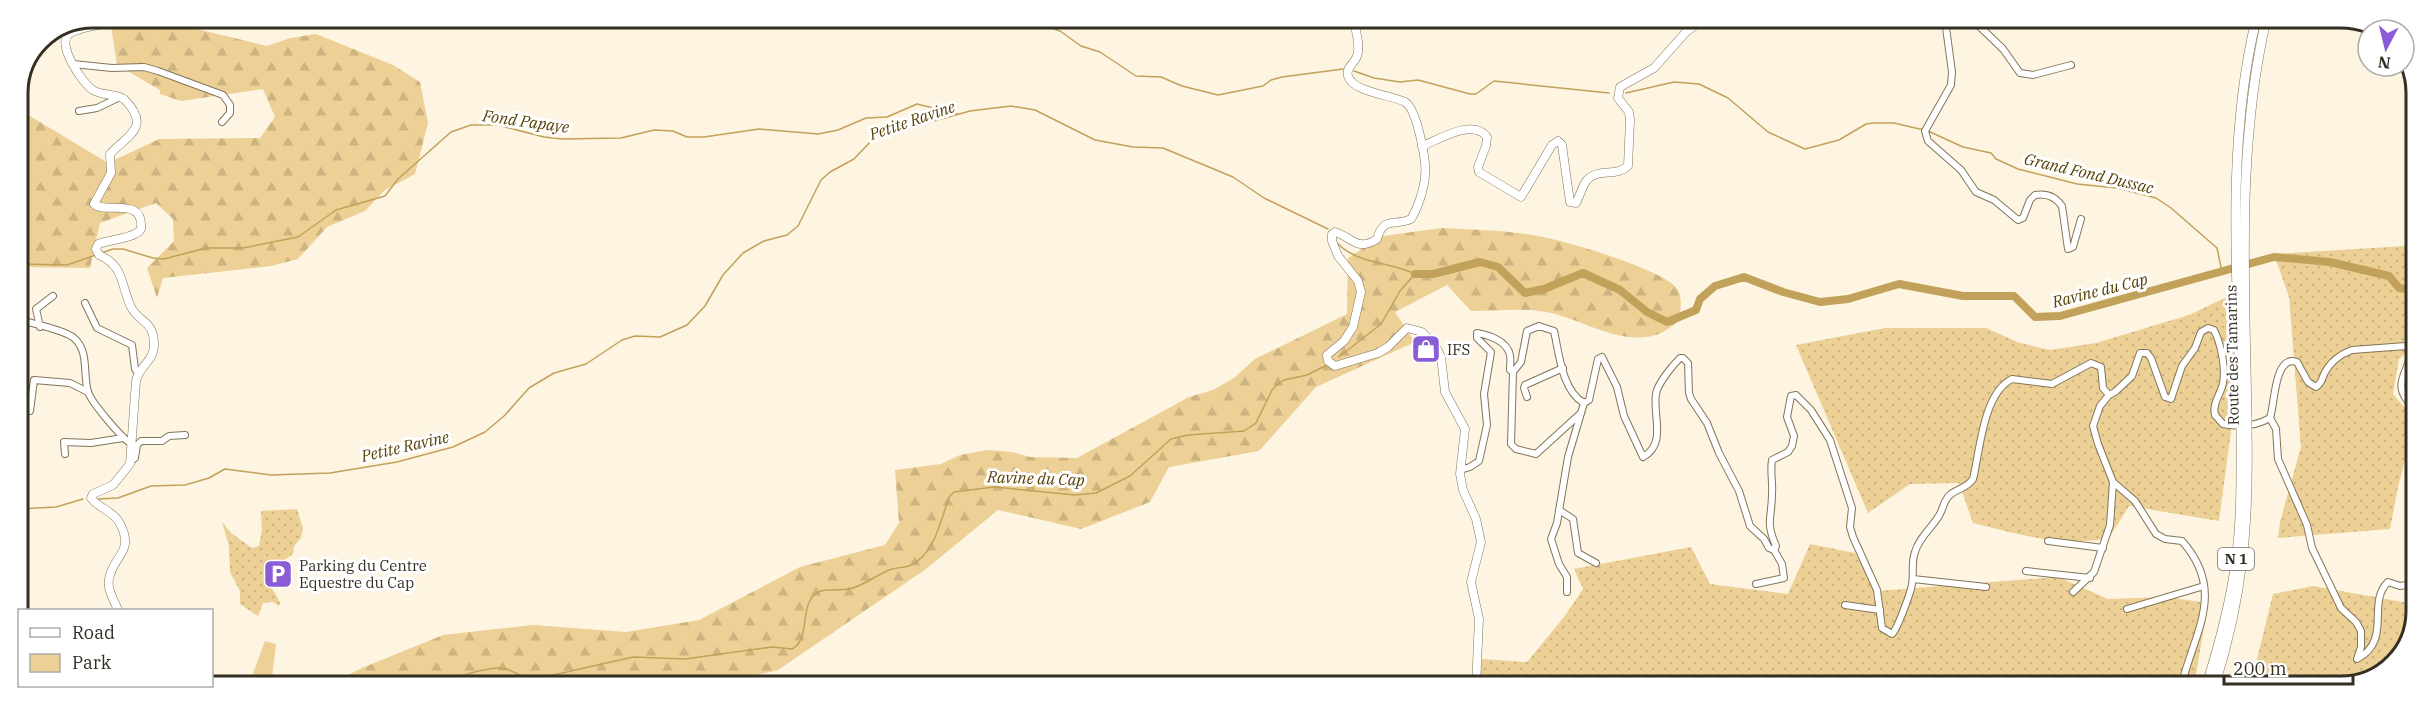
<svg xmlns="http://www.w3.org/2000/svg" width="2434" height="705" font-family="'IBM Plex Serif',serif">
<defs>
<pattern id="green-dots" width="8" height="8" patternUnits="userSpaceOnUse" patternTransform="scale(1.5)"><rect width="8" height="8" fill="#edd095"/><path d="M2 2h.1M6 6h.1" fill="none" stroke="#ccb380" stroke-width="1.8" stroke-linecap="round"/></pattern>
<pattern id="forest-firs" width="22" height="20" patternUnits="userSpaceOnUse" patternTransform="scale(1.5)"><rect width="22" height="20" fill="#edd095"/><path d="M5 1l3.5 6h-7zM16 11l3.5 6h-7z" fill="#ccb380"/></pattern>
</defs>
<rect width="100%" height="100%" fill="#fdf4e2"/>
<g fill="url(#green-dots)">
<path d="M2405 246 2415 247V346L2399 359 2393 394 2414 418V426L2398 487 2390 529 2278 538 2280 522 2301 447 2289 297 2274 254Z"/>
<path d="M2231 295 2238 379 2219 521 2129 506 2109 538C2060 547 2021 535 1973 523L1959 483 1910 484 1868 513 1796 345 1885 328H1986L2020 343 2050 350 2096 343 2189 315Z"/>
<path d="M297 509 303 528 301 538 294 546 293 554C282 563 261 568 270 586 274 592 278 597 280 603L279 606 273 602 263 603 258 616 240 604V591L230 572 229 546 222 522 231 533 252 548 259 546 262 530 261 511Z"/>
<path d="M1810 544 1855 553 1877 591 2058 577 2108 599 2166 597 2208 603 2194 687 1480 686 1482 659 1527 662 1564 617 1583 589 1574 569 1691 547 1710 584 1788 594Z"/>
<path d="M2313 586 2414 604V631L2387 671 2341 687H2250L2273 594Z"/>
</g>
<g fill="url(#forest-firs)">
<path d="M117 19 163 21 267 46 290 38 316 34 393 65 420 82 428 123 415 174 385 190 365 211 327 227 298 259 271 266 163 278 157 298 147 268 174 241 173 219 156 203 100 223 90 268 18 267V93L40 40 60 32 38 55 20 110 108 163 159 139 260 138 275 117 263 89 181 101 160 94V90L117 65 111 26Z"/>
<path d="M1442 228C1473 230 1507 230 1538 236 1562 240 1667 270 1678 290 1683 299 1680 312 1679 321 1673 325 1666 331 1659 334 1624 347 1585 321 1551 313 1525 307 1497 311 1471 311L1447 285 1395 312 1415 342 1316 387 1259 451 1169 467 1150 502 1081 529 998 510 926 569 778 670 713 685H328L362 668 443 635 533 625 626 632 699 620 800 567 885 545 899 523 895 470 941 464 960 455 988 450 1012 452 1030 457 1077 458 1189 397 1213 390 1234 378 1255 359 1347 314 1348 258 1383 236Z"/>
</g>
<path fill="#edd095" d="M265 641 276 644 272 677 268 676 264 678 252 676Z"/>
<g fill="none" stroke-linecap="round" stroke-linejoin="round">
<g stroke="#c2a15a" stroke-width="1.5">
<path d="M977 19 990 25 1001 26 1035 22 1060 31 1081 46 1100 52 1136 76 1161 77 1182 86 1218 95 1263 86 1271 80 1282 77 1343 69"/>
<path d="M1354 71 1374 78 1400 82 1418 80 1470 94H1476L1494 81 1609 93"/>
<path d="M1626 93 1674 82 1699 84 1728 98 1768 132 1805 149 1839 140 1866 124 1873 123H1894L1924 130"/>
<path d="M1928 131 1963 147 1991 153 1996 159 2018 169 2077 184 2117 188 2156 198 2171 208 2217 248 2222 272"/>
<path d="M1337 243C1357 264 1391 262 1415 274L1400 291 1381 324 1339 357"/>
<path d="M101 253 113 249H123L153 258 164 259 206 248H243L298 237 336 210 385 196 398 179 451 132 471 125H498L544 137 562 139 621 138 654 130 673 131 687 137H704L759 129 818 134 838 130 866 118 887 117 917 104 958 114"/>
<path d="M18 264 67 265 96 255"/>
<path d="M98 499 118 498 151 486 185 485 209 478 225 469 271 475 330 473 397 462 453 447 485 432 504 416 529 388 554 373 586 364 622 340 635 336 660 337 687 325 705 306 723 275 743 253 764 241 787 235 798 226 821 180 830 172 854 159 871 141 881 136 970 111 1011 106 1035 110 1095 140 1133 147 1163 148 1233 177 1264 198 1328 229"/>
<path d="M18 509 56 507 83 499"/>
<path d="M432 685 478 671 496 668 507 669 522 676 540 678 633 657 685 659 772 647 792 649C810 640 800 609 814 595 822 587 838 591 849 589 864 586 874 576 887 571 894 567 902 568 909 566 936 555 940 519 950 496L954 492 994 487 1075 495 1096 493 1130 476 1171 439 1188 435 1244 431 1256 423 1272 390 1278 384 1284 380 1307 375 1325 366"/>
</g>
<path stroke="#c2a15a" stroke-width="8" d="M1415 274H1433L1480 262 1498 267 1525 293 1544 289 1583 273 1620 290 1647 312 1667 322 1696 310 1700 299 1715 286 1744 277 1783 292 1820 302 1848 299 1899 284 1963 296H2014L2035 317 2060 316 2274 257 2330 262 2389 276 2399 288 2415 290"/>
<g stroke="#82755a" stroke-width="8">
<g id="minor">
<path d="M1945 20 1952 72 1951 85 1925 131 1928 141 1961 170 1976 192 1994 200 2018 220 2023 218 2030 200 2035 195C2046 193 2055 196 2062 206L2068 249 2073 247 2081 219"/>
<path d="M1946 21 1975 22 2003 49 2020 73 2033 75 2071 65"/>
<path d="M73 64 112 68 144 67 158 71 223 95 230 105V113L222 122"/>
<path d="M79 111 97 108 120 97"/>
<path d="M85 303 97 328 132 345 135 369 138 373"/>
<path d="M18 319C32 324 66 330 75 339 89 352 83 375 88 392 92 403 122 439 133 445"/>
<path d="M40 327 36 309 53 296"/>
<path d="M1513 372 1511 444 1516 449 1536 454 1581 413"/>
<path d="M1527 397 1524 388 1525 385 1563 368"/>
<path d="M30 411 34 380 70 383 88 392"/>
<path d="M2270 418 2276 429 2278 459 2307 525 2312 548 2341 608 2356 622 2361 631V647L2357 659C2393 640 2366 603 2388 582L2400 586 2414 584"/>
<path d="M65 454 64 442 91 443 123 438"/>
<path d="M132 460 135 458 137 445 141 441H162L169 436 185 435"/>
<path d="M1460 470 1470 467 1479 461 1487 425 1484 394 1491 352 1477 338V333C1489 335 1507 341 1510 355 1511 359 1510 365 1510 370L1513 372 1521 362 1527 331 1539 326 1554 331C1559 353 1562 391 1584 403L1589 400 1598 359 1602 357 1617 387 1624 416 1643 457C1669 443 1650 410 1657 390 1661 380 1672 366 1680 358H1683L1688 363 1689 393 1691 399 1707 423 1719 453 1739 491 1750 526 1764 539 1769 548 1774 550 1776 546C1765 521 1772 518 1772 494 1773 483 1770 471 1772 460L1788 452 1792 446 1794 436 1787 417 1791 396 1796 395 1811 410 1830 440 1852 508 1850 527 1853 537 1877 590 1882 628 1892 634C1897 630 1911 592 1912 584 1914 574 1911 562 1915 552 1919 537 1933 527 1940 514 1944 506 1944 499 1951 494 1959 488 1967 488 1973 479 1980 451 1983 393 2012 379L2052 384 2091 363 2101 367 2103 388 2109 395"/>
<path d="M1559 510 1573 519 1578 553 1596 563"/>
<path d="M2048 541 2103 548"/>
<path d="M2026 571 2090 578"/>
<path d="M1913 579 1986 587"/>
<path d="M1756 584 1784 578 1782 564 1774 550"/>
<path d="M1567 592V577L1559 564 1551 539 1557 523 1568 457 1584 403"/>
<path d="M2073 592 2094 572 2110 525 2113 482"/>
<path d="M1845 605 1880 610"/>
<path d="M2127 609 2204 586"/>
<path d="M2181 687C2194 632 2227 592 2182 541L2165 539 2156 534 2135 501 2113 482 2098 444 2093 426 2100 406 2109 395 2115 392 2132 376 2140 353H2147L2151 358 2165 397 2171 399 2182 366 2195 348 2201 332 2208 328 2214 330C2221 344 2226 368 2223 383 2221 394 2212 403 2215 415L2223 424C2239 427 2256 426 2270 418 2275 404 2274 354 2297 362L2308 382 2316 387C2322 383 2322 379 2324 374 2330 362 2341 354 2352 350L2406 346 2411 353C2405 380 2391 384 2414 409"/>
</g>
</g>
<g stroke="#82755a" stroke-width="9">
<g id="major">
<path d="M113 18C101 28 82 25 69 34 56 44 82 83 93 90 102 96 114 93 124 99 152 127 128 135 110 154L111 173 94 204C104 215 144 195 141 229 136 238 109 240 98 244L96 249 99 255C124 265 121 286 131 307 140 324 154 320 154 345 154 361 139 366 136 381L130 464 113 485 93 494 91 498C98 508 112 510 119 522 136 552 113 555 109 579 107 590 114 600 118 610"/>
<path d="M1354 19C1355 30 1361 46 1357 56 1355 63 1345 68 1348 76 1352 92 1392 95 1405 102 1417 109 1427 162 1425 176 1424 189 1418 208 1411 219 1394 227 1384 215 1377 239 1357 252 1352 237 1335 232L1332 234V241L1338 256 1358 281 1361 292 1353 327 1344 341 1327 355 1328 361 1335 366 1378 353 1388 347 1407 328 1422 332 1437 349 1441 357 1445 392 1465 429 1460 474 1463 490 1476 519 1481 542 1471 582 1479 619 1476 686"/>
<path d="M1422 146C1440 139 1473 118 1487 137L1486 146 1478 167 1479 172 1521 197 1552 145 1558 141 1562 145 1570 202 1576 203C1580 196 1582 186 1587 180 1598 168 1616 177 1628 166L1630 120 1629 112 1618 98 1620 87 1654 68 1686 32 1702 20"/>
</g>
</g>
<g stroke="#82755a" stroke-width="10">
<g id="highway">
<path d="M2241 418C2238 289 2225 147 2256 20"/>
<path d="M2247 419C2245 286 2236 151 2266 20"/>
<path d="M2206 687C2219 646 2230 605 2236 562 2242 518 2241 473 2241 428"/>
<path d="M2214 687C2243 598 2249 522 2247 429"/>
</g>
</g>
<use href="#minor" stroke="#fff" stroke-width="6"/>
<use href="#major" stroke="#fff" stroke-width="8"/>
<use href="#highway" stroke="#fff" stroke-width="9"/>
<g stroke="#82755a" stroke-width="10" stroke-linecap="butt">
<g id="highway-bridge">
<path d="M2241 418V428"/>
<path d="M2247 419V429"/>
</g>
</g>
<use href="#highway-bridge" stroke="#fff" stroke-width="9"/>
</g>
<defs>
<g id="shop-square" transform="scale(1.5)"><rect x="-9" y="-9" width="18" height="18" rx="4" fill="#8a5dd7" stroke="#fff"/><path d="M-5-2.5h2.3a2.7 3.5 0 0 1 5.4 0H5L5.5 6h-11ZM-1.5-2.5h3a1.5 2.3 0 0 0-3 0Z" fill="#fff"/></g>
<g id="parking-square" transform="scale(1.5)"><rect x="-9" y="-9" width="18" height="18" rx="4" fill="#8a5dd7" stroke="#fff"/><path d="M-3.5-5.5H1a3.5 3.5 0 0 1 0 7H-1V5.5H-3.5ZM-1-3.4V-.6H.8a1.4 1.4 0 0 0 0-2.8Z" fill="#fff"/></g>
</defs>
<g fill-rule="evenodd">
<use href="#shop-square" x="1426" y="349"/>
<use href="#parking-square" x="278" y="574"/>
</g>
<g text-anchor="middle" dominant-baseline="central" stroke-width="6" stroke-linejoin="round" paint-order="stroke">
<rect fill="#fff" stroke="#726d65" stroke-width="1.5" x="2218" y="548" width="36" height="22" rx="4.5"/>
<g font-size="14" font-weight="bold" fill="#352f23">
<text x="2236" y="559">N 1</text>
</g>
<g font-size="15" fill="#352f23" stroke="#fff" text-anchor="start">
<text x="1447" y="349">IFS</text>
<text x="299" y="565">Parking du Centre<tspan x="299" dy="17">Equestre du Cap</tspan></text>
</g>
<g font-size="15" fill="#352f23" stroke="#fff">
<text transform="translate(2232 355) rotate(-91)">Route des Tamarins</text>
</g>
<g font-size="16" font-style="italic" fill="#574004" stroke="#fff">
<text transform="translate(912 120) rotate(-19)">Petite Ravine</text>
<text transform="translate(526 121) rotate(8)">Fond Papaye</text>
<text transform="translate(2089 173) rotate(13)">Grand Fond Dussac</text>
<text transform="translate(2100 290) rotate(-14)">Ravine du Cap</text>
<text transform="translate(405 446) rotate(-13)">Petite Ravine</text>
<text transform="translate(1036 478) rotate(2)">Ravine du Cap</text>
</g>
</g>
<path d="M0 0H2434V705H0ZM93 28H2341A65 65 0 0 1 2406 93V611A65 65 0 0 1 2341 676H93A65 65 0 0 1 28 611V93A65 65 0 0 1 93 28Z" fill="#fff" fill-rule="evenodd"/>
<path fill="none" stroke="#352f23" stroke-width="3" d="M93 28H2341A65 65 0 0 1 2406 93V611A65 65 0 0 1 2341 676H93A65 65 0 0 1 28 611V93A65 65 0 0 1 93 28Z"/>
<rect x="18" y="609" width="195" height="78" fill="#ffffff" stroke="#aeaca7" stroke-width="1.5"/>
<rect x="30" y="628" width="30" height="9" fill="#ffffff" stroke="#aeaca7" stroke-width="1.5"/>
<text x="72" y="639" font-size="18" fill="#352f23">Road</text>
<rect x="30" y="654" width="30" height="18" fill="#edd095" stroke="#aeaca7" stroke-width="1.5"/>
<text x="72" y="669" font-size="18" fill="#352f23">Park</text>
<g transform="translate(2386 48) rotate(187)"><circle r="28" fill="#ffffff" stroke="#aeaca7" stroke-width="1.5"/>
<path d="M0-4.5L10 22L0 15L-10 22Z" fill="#8a5dd7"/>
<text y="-9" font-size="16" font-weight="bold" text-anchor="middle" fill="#352f23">N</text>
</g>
<path d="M2224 675v9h129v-9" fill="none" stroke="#352f23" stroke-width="3"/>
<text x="2233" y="675" font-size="18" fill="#352f23" stroke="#ffffff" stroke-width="4.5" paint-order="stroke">200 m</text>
</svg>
